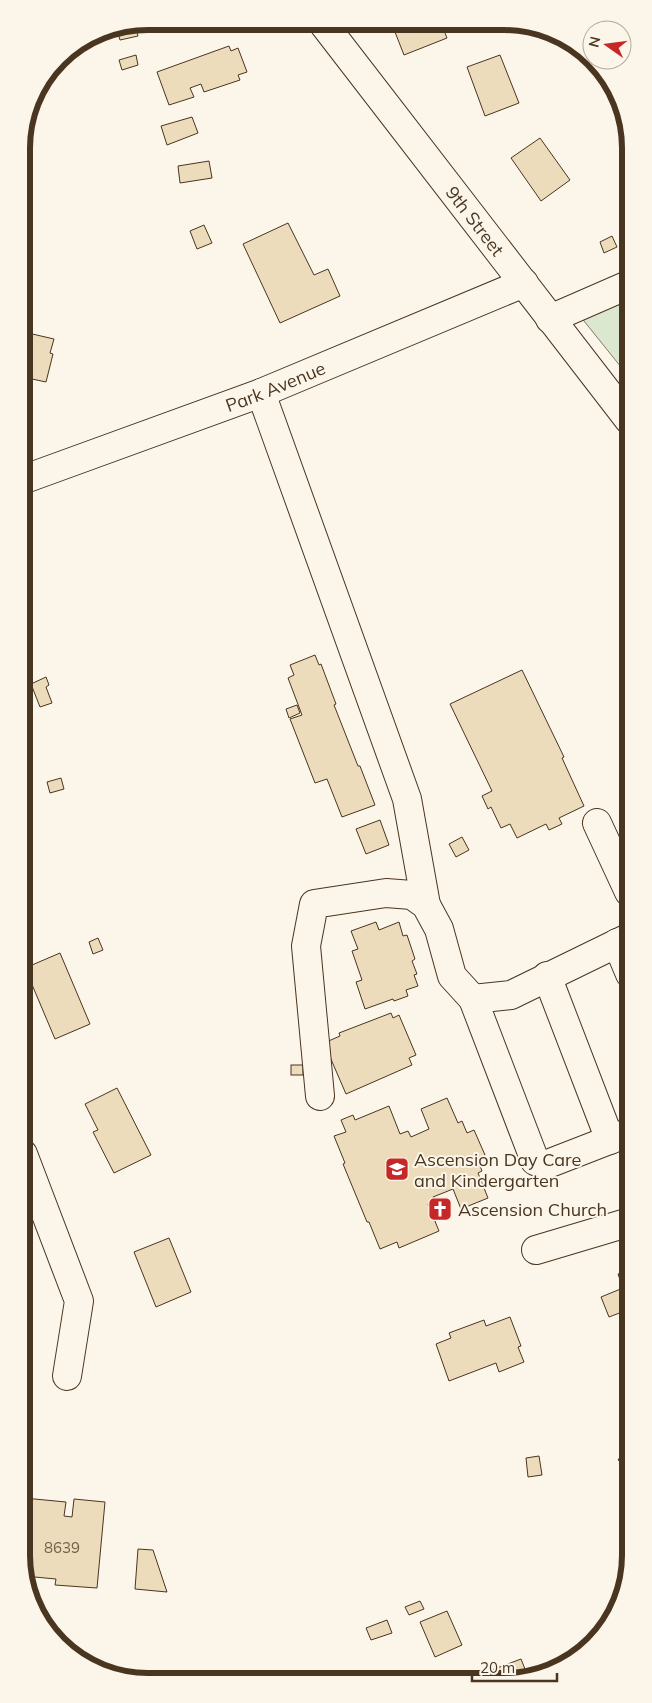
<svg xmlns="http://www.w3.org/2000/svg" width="652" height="1703" font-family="Mulish,sans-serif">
<rect width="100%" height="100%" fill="#fbf6e9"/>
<path fill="#dce7d0" stroke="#887966" d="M629 298V377L580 316Z"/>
<g fill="#ecdcbc" stroke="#4a3520">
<path d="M419 23H441L447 38 404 55 395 32Z"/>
<path d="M135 25 138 36 120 40 117 30Z"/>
<path d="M229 46 231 51 238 48 247 72 238 75 240 80 204 92 201 84 190 88 194 97 169 105 157 72Z"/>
<path d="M136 55 138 65 122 70 119 60Z"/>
<path d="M500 55 519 103 485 116 467 67Z"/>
<path d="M192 117 198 133 167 145 161 126Z"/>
<path d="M540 138 570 180 541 201 511 158Z"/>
<path d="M209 161 212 178 180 183 178 166Z"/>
<path d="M288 223 314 275 328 269 340 296 280 323 243 244Z"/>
<path d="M204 225 212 243 197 249 190 231Z"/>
<path d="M612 236 617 247 604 253 600 242Z"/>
<path d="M628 239V252L626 253 621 242Z"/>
<path d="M28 333 54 339 50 353 53 354 46 382 32 379 26 404H22V345L25 346Z"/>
<path d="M315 655 319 665 321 664 336 704 334 705 358 766H360L375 805 342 817 327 779 315 783 290 719 302 715 288 678 294 675 290 665Z"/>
<path d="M522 670 564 757 562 758 584 806 559 818 562 824 549 830 546 824 517 838 510 824 501 828 491 807 488 809 482 796 492 791 450 704Z"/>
<path d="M46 677 49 685 46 687 52 703 40 707 31 684Z"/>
<path d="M297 705 300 713 289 718 286 709Z"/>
<path d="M61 778 64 789 50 793 47 782Z"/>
<path d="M380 820 389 845 366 854 356 829Z"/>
<path d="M462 837 469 850 456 857 449 844Z"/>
<path d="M376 922 379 930 399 922 403 936 407 935 415 959 412 961 417 974 414 975 418 986 406 990 408 996 394 1001 393 999 365 1009 356 982 362 980 352 951 358 949 351 931Z"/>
<path d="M98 938 103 950 93 954 89 942Z"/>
<path d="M60 953 90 1024 55 1039 25 968Z"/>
<path d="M391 1013 393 1018 399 1015 416 1055 409 1058 412 1065 346 1094 324 1043 340 1036 339 1033Z"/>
<rect x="291" y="1065" width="12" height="10"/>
<path d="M117 1088 151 1155 114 1173 93 1132 98 1130 85 1104Z"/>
<path d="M447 1098 458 1123 462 1121 467 1133 474 1130 485 1155 477 1158 482 1171 478 1173 488 1198 461 1209 453 1189 433 1197 435 1201 428 1204 439 1231 399 1248 397 1242 380 1249 369 1222H367L343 1164 345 1163 334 1136 346 1132 341 1120 353 1115 355 1120 389 1106 400 1134 408 1131 411 1137 429 1129 421 1109Z"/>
<path d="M169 1238 191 1292 156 1307 134 1252Z"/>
<path d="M630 1269V1309L609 1317 601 1297 623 1288 618 1274Z"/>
<path d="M510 1317 521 1346 518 1347 524 1362 499 1372 496 1363 449 1381 436 1344 451 1338 449 1333 484 1320 486 1326Z"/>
<path d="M630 1431V1469L618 1460 626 1448 621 1443Z"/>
<path d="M539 1456 542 1475 528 1477 526 1458Z"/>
<path d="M24 1498 66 1502 64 1516 72 1517 74 1499 105 1502 97 1588 55 1585 56 1579 24 1576Z"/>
<path d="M138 1549 153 1550 167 1592 135 1589Z"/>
<path d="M420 1601 424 1609 409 1615 405 1607Z"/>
<path d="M447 1611 462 1645 435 1657 420 1622Z"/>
<path d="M387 1620 392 1633 371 1640 366 1628Z"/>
<path d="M521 1659 529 1679H468Z"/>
</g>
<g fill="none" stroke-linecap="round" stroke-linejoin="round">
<g stroke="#4a3520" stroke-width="30">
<g id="minor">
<path d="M550 319 628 285"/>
<path d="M261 393 407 799 426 905"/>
<path id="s1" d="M22 480 261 393 524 283"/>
<path d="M597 823 629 892"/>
<path d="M617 943 630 974"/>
<path d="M547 976 610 1140"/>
<path d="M473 999 535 1161 545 1165 630 1132"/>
<path d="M320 1096 306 946 314 904 386 893 412 895 426 905 439 929 452 976 473 999 511 995 630 937"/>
<path d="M23 1154 79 1301 67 1376"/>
<path d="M536 1250 630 1222"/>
</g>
</g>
<g stroke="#4a3520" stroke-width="30">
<g id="major">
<path id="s2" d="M322 22 629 420"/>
</g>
</g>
<use href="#minor" stroke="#fbf6e9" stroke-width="28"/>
<use href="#major" stroke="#fbf6e9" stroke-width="28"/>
</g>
<defs>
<g id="school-square" transform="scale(1.25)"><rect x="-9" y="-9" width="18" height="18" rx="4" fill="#c62828" stroke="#fbf6e9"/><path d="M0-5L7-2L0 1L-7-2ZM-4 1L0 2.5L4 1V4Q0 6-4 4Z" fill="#fff"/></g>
<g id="church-square" transform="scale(1.25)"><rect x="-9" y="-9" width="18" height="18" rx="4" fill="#c62828" stroke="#fbf6e9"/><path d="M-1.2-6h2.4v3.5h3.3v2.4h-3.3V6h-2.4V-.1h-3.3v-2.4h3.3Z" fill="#fff"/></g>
</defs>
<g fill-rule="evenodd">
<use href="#school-square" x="397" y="1169"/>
<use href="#church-square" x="440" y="1209"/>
</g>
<g text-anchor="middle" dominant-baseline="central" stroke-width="4" stroke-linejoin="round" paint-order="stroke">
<g font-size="15" fill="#725f47">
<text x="62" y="1547">8639</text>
</g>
<g font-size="18" fill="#4a3520" stroke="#fbf6e9">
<text stroke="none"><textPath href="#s2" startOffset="251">9th Street</textPath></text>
<text stroke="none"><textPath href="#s1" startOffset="270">Park Avenue</textPath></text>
</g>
<g font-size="18" fill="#4a3520" stroke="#fbf6e9" text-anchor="start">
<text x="414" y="1159">Ascension Day Care<tspan x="414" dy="21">and Kindergarten</tspan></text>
<text x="458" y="1209">Ascension Church</text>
</g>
</g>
<path d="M0 0H652V1703H0ZM148 30H504A118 118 0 0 1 622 148V1555A118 118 0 0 1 504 1673H148A118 118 0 0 1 30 1555V148A118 118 0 0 1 148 30Z" fill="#fbf6e9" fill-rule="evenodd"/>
<path fill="none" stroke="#4a3520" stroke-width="6" d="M148 30H504A118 118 0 0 1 622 148V1555A118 118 0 0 1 504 1673H148A118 118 0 0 1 30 1555V148A118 118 0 0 1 148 30Z"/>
<g transform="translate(607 45) rotate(284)"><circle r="24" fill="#fbf6e9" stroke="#b4a999"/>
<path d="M0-4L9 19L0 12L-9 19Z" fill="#c62828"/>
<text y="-8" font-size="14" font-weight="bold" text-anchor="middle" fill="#4a3520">N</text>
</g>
<path d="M472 1673v8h85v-8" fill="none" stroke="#4a3520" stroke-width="2.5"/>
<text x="480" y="1673" font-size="15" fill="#4a3520" stroke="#fbf6e9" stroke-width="4" paint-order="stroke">20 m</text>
</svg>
